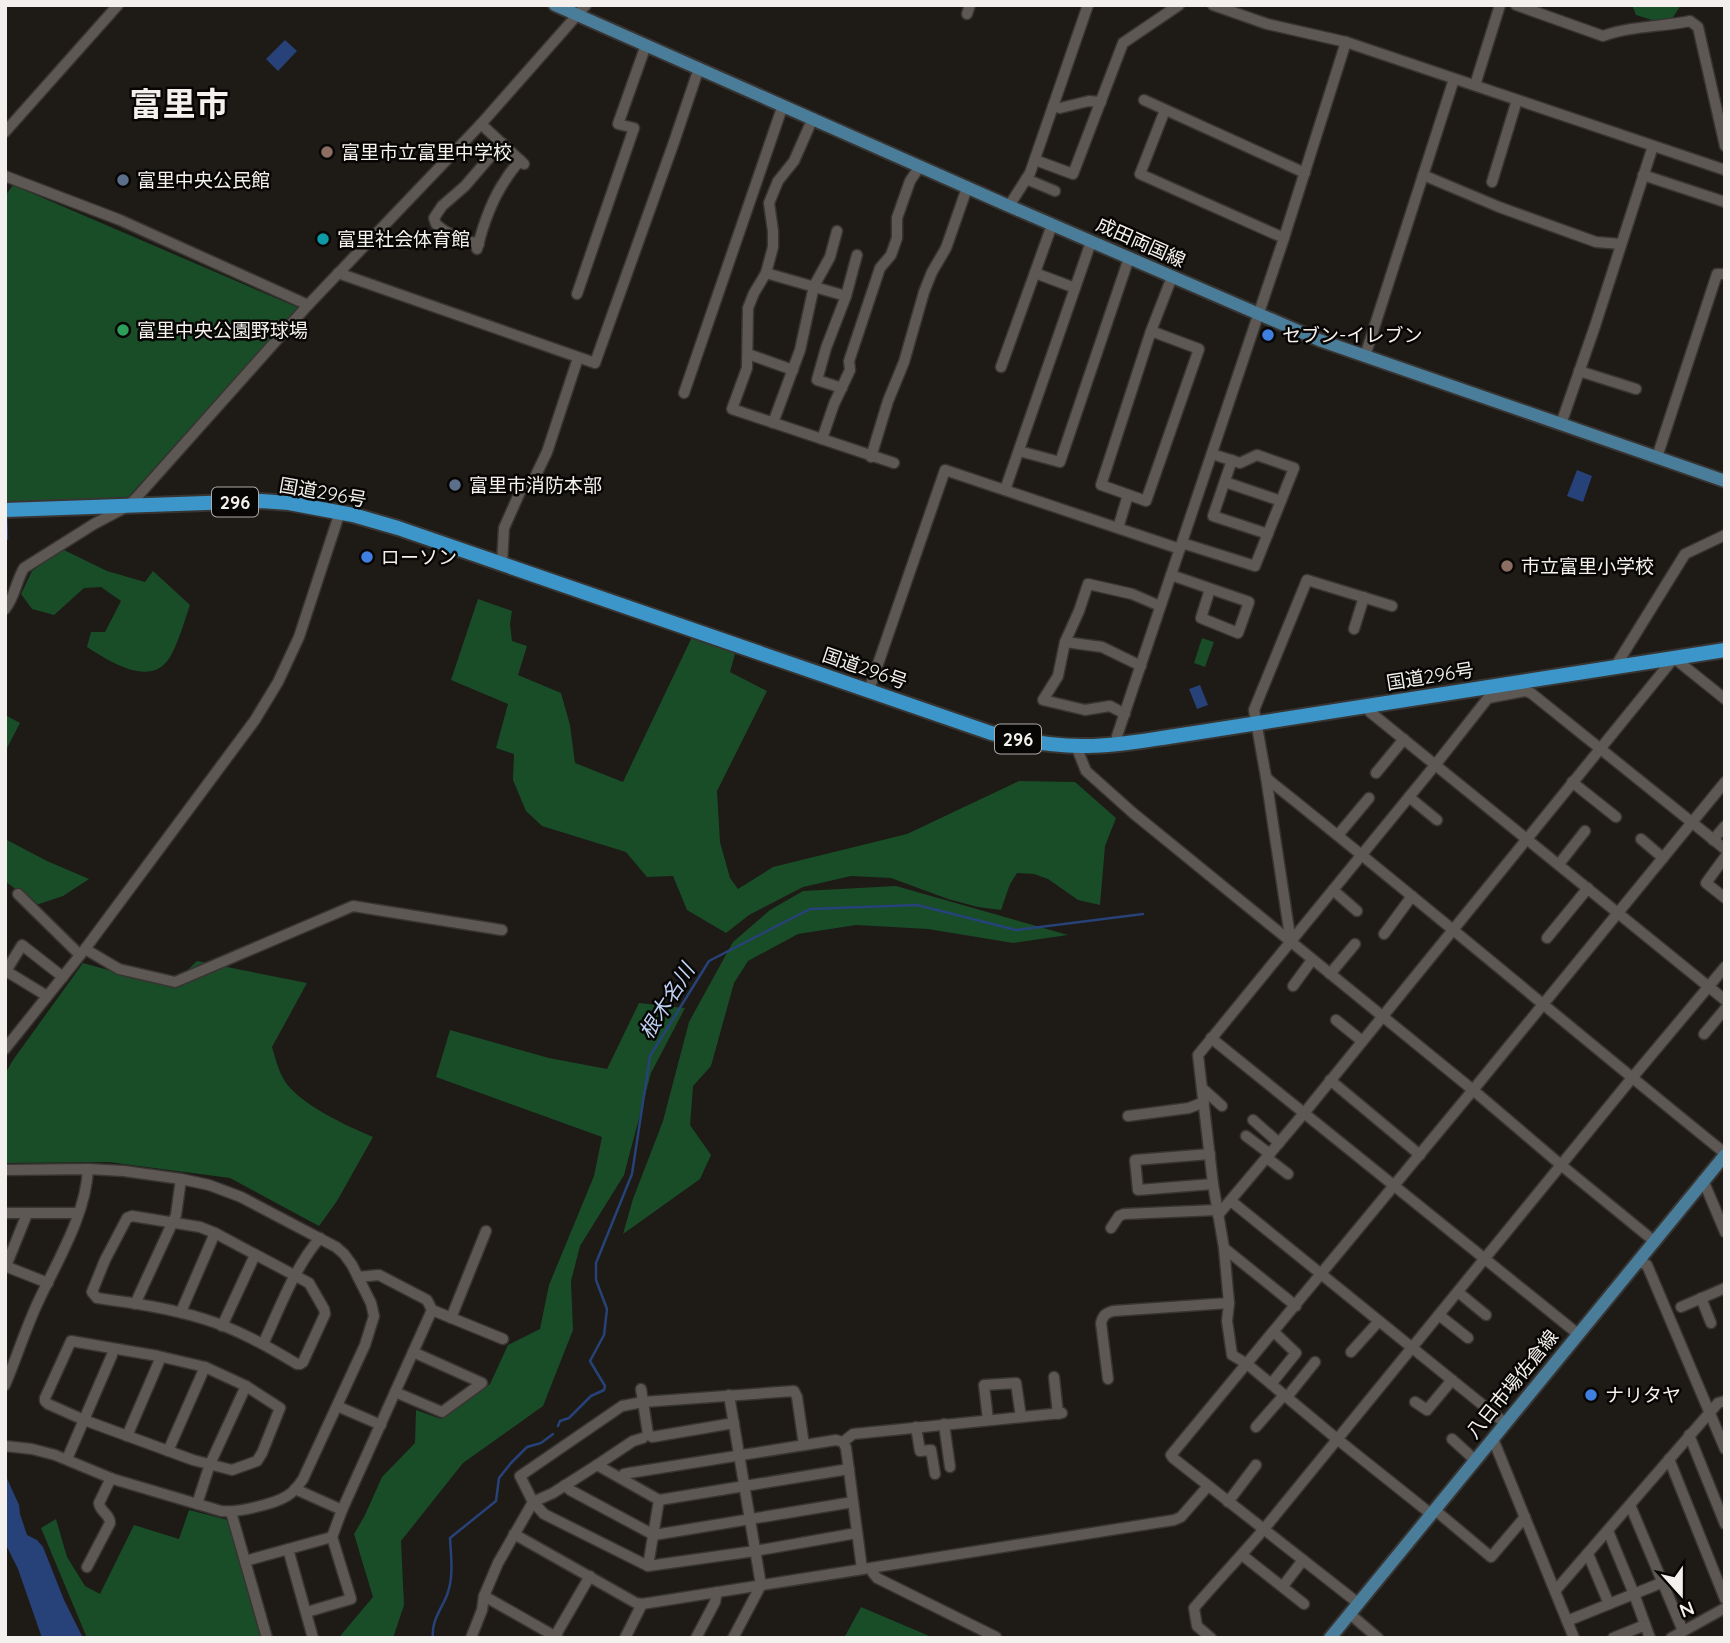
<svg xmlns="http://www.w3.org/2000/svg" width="1730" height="1643" font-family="Quicksand,'Noto Sans JP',sans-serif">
<rect width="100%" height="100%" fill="#1e1a16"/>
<g fill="#184d28">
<path d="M1632 5H1681L1668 25 1636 15Z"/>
<path d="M13 185 299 308 130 495 127 502 5 505V196Z"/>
<path d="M62 549 107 571 145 582 153 571 190 605C185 619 178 644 170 657 151 689 109 661 87 647L91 632H105L121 601 101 587 84 588 54 615 32 609 21 594 32 571Z"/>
<path d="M478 599 512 611 510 624 512 641 527 646 518 675 561 693 570 725 575 763 623 782 692 637 736 650 730 672 767 691 717 791 720 842 730 878 738 889 773 867 907 834 1019 781 1075 782 1116 818 1105 846 1100 905 1078 900 1048 879 1034 874 1017 873 1010 884 1001 910 978 907 948 899 891 878 851 876 803 887 749 915 726 933 687 910 673 876 647 877 626 852 542 826 526 811 513 780 514 754 496 748 508 704 451 680Z"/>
<path d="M1202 638 1214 642 1205 667 1194 663Z"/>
<path d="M5 715 20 723 5 752Z"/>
<path d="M5 839 47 861 89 879 63 896 36 905 5 881Z"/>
<path d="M896 886 1068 935 1013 943 928 929 856 925 798 934 748 961 734 983 711 1066 693 1086 690 1125 711 1155 700 1179 623 1234 633 1199 663 1121 689 1022 733 942 770 910 803 891Z"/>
<path d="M197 961 307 983 272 1047C275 1057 278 1069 283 1078 296 1103 347 1126 373 1137L337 1201 319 1226 230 1178 109 1162 5 1163V1074L13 1060 83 963 170 987Z"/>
<path d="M639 1003 685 1008 651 1073 624 1175 580 1246 571 1281 573 1330 543 1406 463 1463 401 1541 404 1605 393 1638H341V1635L373 1597 354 1534 365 1515 382 1477 415 1443 416 1410 441 1419 490 1384 508 1345 540 1329 549 1285 594 1176 602 1137 436 1077 450 1030 549 1058 607 1069Z"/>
<path d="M189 1510 228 1520 265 1638H87L41 1528 56 1519 67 1557 85 1586 100 1594 134 1525 179 1539Z"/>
<path d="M861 1607 934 1638H844Z"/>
</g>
<g fill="#274278">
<path d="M285 40 297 51 278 71 266 59Z"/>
<path d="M1577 470 1592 476 1583 502 1567 496Z"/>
<path d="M1200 685 1208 705 1197 709 1189 689Z"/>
<path d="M5 1474 19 1505 20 1514 27 1535 37 1540 43 1547 64 1600 83 1638H42L18 1569 5 1543Z"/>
</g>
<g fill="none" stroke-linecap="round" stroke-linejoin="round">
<g stroke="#274278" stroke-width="2.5">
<path d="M5 475 6 503"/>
<path d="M5 542 7 538 6 513"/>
<path d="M558 1426 560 1421 569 1418 591 1396 604 1390 605 1386 590 1361 604 1335 607 1309 596 1280V1263L632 1174 650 1056 709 961 810 909 917 905 1016 930 1143 914"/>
<path d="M433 1638C431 1621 441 1610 447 1595 454 1576 451 1558 450 1538L496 1501 499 1478 511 1463 527 1447 541 1443 553 1434"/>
</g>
<g stroke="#373432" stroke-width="13">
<g id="minor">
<path d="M1213 5 1267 24 1346 42 1725 170"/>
<path d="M1516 5 1603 36C1630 26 1661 27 1690 21L1698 27 1725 146"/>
<path d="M967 14 970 5"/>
<path d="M1475 85 1500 5"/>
<path d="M1144 100 1305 173"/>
<path d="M1053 106 1060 108 1089 101 1101 102"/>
<path d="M1165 110 1140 174 1284 238"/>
<path d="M813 118 794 161 778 181 769 203 773 231V247L766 273 754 293 748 308 747 368 732 409 894 463"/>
<path d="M481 124 524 164"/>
<path d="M5 132 118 5"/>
<path d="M1035 160 1073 174 1123 43 1179 5"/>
<path d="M1423 175 1499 207 1596 242 1621 244"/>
<path d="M1643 175 1725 202"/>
<path d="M5 176 120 220 308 305"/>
<path d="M1026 179 1055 191"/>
<path d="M1492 182 1517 100"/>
<path d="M1009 206 1030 173 1088 5"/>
<path d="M479 244C463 240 447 235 436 224L434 218 442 206 465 186 502 143"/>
<path d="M477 249C483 225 492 199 506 179 510 172 515 167 520 160"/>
<path d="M338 273 595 363 674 142 699 68"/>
<path d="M766 273 846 296 857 255"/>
<path d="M1035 273 1075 288"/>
<path d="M577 294 634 128 618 124 646 45"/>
<path d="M1151 331 1199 349 1146 501 1101 485 1151 331 1172 277"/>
<path d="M748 354 793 370"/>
<path d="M1365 356 1454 79"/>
<path d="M1001 367 1052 225"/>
<path d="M1579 371 1636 389"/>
<path d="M842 388 817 380 826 348 846 296"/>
<path d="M684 393 783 105"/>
<path d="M773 423 800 350 814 286 830 257 837 231"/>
<path d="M1561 424 1595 326 1653 146"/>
<path d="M822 439 834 404 850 370 849 361 880 268 891 255 897 238V218L910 181 920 166"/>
<path d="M1019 451 1060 462 1129 258"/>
<path d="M871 457 888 401 904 362 924 292 932 272 946 248 967 188"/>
<path d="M1657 457 1717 274H1725"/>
<path d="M1232 460 1213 516 1268 534"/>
<path d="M1225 482 1281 501"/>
<path d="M1005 490 1091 242"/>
<path d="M1118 528 1128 495"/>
<path d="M1182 543 1255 566 1294 468 1257 455 1240 463 1212 454"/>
<path d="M502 563 504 528 520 492 535 477 547 452 578 358"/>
<path d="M1171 575 1249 602 1238 633 1201 618 1210 589"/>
<path d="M5 609C15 597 16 581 24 568L94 524 128 506 137 497 308 305 481 124 586 5"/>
<path d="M1354 629 1364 597"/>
<path d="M1065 642 1102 647 1141 666"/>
<path d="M1615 667 1685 554 1725 535"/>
<path d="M869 690 945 470 1180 549"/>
<path d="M1366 706 1370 712 1725 1000"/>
<path d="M1125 714 1110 706 1085 710 1043 700 1058 676 1065 642 1079 611 1088 584 1132 594 1160 606"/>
<path d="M1119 744 1117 736 1283 241 1346 42"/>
<path d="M1076 746 1086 771 1133 813 1473 1090 1561 1165 1654 1241"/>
<path d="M1376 773 1404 739"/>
<path d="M1266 777 1271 782C1423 903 1570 1028 1721 1150H1725"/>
<path d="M1572 782 1616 817"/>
<path d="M1409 797 1437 820"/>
<path d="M1338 835 1369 798"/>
<path d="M1641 839 1663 858"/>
<path d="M1713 840 1725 826"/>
<path d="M1725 857 1706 883 1725 898"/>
<path d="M1559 864 1585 831"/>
<path d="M1333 890 1357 911"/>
<path d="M18 894 80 955"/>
<path d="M1384 934 1412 896"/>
<path d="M1547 938 1588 888"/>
<path d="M1291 943 1266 777 1254 710 1307 580 1392 606"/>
<path d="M85 949 119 969 175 982 353 906 502 930"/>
<path d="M1330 974 1355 944"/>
<path d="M1293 986 1312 960"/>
<path d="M47 996 6 971 22 945 63 977"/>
<path d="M1336 1020 1362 1041"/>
<path d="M1704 1034 1725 1009"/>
<path d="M1211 1038 1578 1334"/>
<path d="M5 1049 85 949 255 720 278 682 299 637 340 512"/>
<path d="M1330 1080 1420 1155"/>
<path d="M1202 1088 1222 1106"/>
<path d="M1128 1116 1189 1108 1204 1102"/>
<path d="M1253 1120 1279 1143"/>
<path d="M1246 1136 1270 1154"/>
<path d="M1210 1154 1135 1160 1138 1190 1213 1184"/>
<path d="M1267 1158 1288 1174"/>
<path d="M5 1170 88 1169 124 1171 181 1179 209 1185 241 1197 336 1247 344 1254 352 1265 371 1303 374 1316 365 1345 303 1479C299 1485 294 1492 287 1496 274 1504 237 1513 221 1511L113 1479 55 1455 32 1449 5 1446"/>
<path d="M1703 1180 1725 1232"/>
<path d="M1231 1201 1505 1423"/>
<path d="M5 1213H78"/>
<path d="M1218 1215 1305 1112 1674 658 1725 699"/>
<path d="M132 1216 200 1227 215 1233 309 1283 324 1309 325 1314 303 1362 300 1364H297C267 1346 237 1329 204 1319 169 1308 133 1303 97 1298L92 1292 105 1260 127 1218Z"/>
<path d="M1111 1228 1119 1216 1124 1214 1217 1210"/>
<path d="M1224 1248 1296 1306"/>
<path d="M1637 1261 1647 1265 1725 1449"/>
<path d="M5 1266 48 1283"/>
<path d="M6 1266 27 1214"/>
<path d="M1458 1292 1486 1315"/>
<path d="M1701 1298 1711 1323"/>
<path d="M135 1304 176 1215 181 1179"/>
<path d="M1681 1307 1725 1288"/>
<path d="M432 1310 503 1339"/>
<path d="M182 1313 183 1307 215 1233"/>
<path d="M1439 1315 1468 1338"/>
<path d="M451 1318 486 1231"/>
<path d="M222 1326 255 1255"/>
<path d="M71 1341 158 1356 205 1367 246 1386 280 1408 262 1453 257 1461 232 1470 193 1460 84 1420 48 1404 45 1401V1398Z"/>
<path d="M263 1344C279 1310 295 1266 320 1238"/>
<path d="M1351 1352 1379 1321"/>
<path d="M1054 1377 1058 1414"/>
<path d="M1108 1379 1101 1323C1103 1315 1106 1313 1113 1311L1229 1303"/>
<path d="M1271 1384 1296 1353 1274 1332"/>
<path d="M5 1385C17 1357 26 1327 39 1300 58 1260 86 1214 88 1169"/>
<path d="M641 1389 648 1434 652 1437 734 1423"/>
<path d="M395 1392 442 1412 482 1383 413 1352"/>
<path d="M729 1395 761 1585 733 1638"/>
<path d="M1287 1397 1315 1362"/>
<path d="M1415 1402 1427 1410 1452 1380"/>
<path d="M337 1406 381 1425"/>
<path d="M988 1420 984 1385 1016 1383 1021 1417"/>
<path d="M944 1424 950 1467"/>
<path d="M916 1427 920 1451 931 1450 935 1474"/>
<path d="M1256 1427 1284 1395"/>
<path d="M1689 1435 1725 1524"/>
<path d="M127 1436 161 1357"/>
<path d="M1452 1439 1475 1460"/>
<path d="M1493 1439 1574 1638"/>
<path d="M843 1442 853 1434 1062 1413"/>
<path d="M804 1445 797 1397 794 1391 643 1402 622 1406 520 1476 533 1502 544 1514 648 1566 755 1551 857 1533"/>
<path d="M168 1451 205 1367"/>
<path d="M67 1459 112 1355 113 1349"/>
<path d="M1669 1459 1725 1599"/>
<path d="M597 1465 633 1441 643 1438"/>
<path d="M621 1478 624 1474 629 1473 836 1440 843 1442 846 1448 862 1569"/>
<path d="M565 1485 570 1490 654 1535 853 1502"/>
<path d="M295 1489 342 1510"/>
<path d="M659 1500 849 1469"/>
<path d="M1228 1502 1256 1465"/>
<path d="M197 1504 210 1464 246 1386"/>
<path d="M1630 1505 1683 1631"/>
<path d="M1435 1510 1491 1557 1525 1517"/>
<path d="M231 1512 267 1638"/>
<path d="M1431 1514 1337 1439 1247 1364 1232 1355 1227 1321 1229 1303 1224 1248 1213 1184 1198 1055 1436 764 1488 698 1525 691 1531 693 1725 849"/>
<path d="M1608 1531 1634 1594 1650 1638"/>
<path d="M514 1534 636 1603 642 1604 1174 1520 1181 1517 1208 1486"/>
<path d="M288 1549 313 1638"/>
<path d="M1588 1554 1609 1604"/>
<path d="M1242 1555 1304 1604"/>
<path d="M245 1561 332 1537"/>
<path d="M87 1567 110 1523C110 1514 100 1512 99 1503L111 1478"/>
<path d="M872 1568 873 1573 877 1578 996 1637"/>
<path d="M1283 1586 1303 1560"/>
<path d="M1555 1591 1718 1403 1725 1401"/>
<path d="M484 1596 558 1638"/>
<path d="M1358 1603 1173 1458 1171 1455 1473 1090 1725 782"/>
<path d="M307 1612 351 1599 332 1537 342 1510 432 1310 427 1300 379 1275 358 1277"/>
<path d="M1350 1614 1378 1638"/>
<path d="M1567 1621 1661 1583"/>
<path d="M471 1638 482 1610 484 1596 498 1563 533 1502 553 1493 597 1465 659 1500 648 1566"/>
<path d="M554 1638 590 1576"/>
<path d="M625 1638 642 1604"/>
<path d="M696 1638 715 1602 717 1592"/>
<path d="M1211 1638 1197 1626 1194 1608C1217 1581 1241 1556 1264 1529L1632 1078 1725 967"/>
<path d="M1613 1638 1645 1625"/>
<path d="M1671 1638 1725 1608"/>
</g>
</g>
<g stroke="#373432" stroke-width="16">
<g id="major">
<path d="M555 5 1009 206 1319 340 1725 481"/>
<path d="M1330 1638 1725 1155"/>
</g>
</g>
<g stroke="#373432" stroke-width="18">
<path id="highway" d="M5 510 261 501 289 503 353 515 398 528 991 733C1023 741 1055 747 1088 746 1117 746 1147 740 1175 736L1725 650"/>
</g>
<use href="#minor" stroke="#5d5853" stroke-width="10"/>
<use href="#major" stroke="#497d9a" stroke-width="12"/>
<use href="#highway" stroke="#3c96c9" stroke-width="14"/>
</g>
<g fill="#8d6e63" stroke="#070604" stroke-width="2.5">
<circle cx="327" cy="152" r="7"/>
<circle cx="1507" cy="566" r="7"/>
</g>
<g fill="#5c6f8a" stroke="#070604" stroke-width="2.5">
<circle cx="123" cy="180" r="7"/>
<circle cx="455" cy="485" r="7"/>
</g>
<circle fill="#0f9aa8" stroke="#070604" stroke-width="2.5" cx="323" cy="239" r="7"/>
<circle fill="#2e9e5b" stroke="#070604" stroke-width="2.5" cx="123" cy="330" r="7"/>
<g fill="#3f7fe0" stroke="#070604" stroke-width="2.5">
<circle cx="1268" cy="335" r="7"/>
<circle cx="367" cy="557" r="7"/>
<circle cx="1591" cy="1395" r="7"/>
</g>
<g text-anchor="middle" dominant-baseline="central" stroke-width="5" stroke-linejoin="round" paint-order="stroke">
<g fill="#070604" stroke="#acaaa7" stroke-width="2">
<rect x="212" y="487.5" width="46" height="29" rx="5"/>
<rect x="995" y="724.5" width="46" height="29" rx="5"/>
</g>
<g font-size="18" font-weight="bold" fill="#f3f0ed">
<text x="235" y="502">296</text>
<text x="1018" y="739">296</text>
</g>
<g font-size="19" fill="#f3f0ed" stroke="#070604" text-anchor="start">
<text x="341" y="152">富里市立富里中学校</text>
<text x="137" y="180">富里中央公民館</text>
<text x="337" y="239">富里社会体育館</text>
<text x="137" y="330">富里中央公園野球場</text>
<text x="1282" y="335">セブン-イレブン</text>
<text x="469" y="485">富里市消防本部</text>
<text x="381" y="557">ローソン</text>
<text x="1521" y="566">市立富里小学校</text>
<text x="1605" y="1395">ナリタヤ</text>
</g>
<g font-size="19" fill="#f3f0ed" stroke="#070604">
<text transform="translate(1141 242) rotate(24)">成田両国線</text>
<text transform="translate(323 492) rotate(10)">国道296号</text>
<text transform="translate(865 668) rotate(19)">国道296号</text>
<text transform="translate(1430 676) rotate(-9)">国道296号</text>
<text transform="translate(1512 1384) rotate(-51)">八日市場佐倉線</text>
</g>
<g font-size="21" font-style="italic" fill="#bed0f2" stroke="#070604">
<text transform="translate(666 1001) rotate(-58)">根木名川</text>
</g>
<g font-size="33" font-weight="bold" fill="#f3f0ed" stroke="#070604">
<text x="179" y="103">富里市</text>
</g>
</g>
<rect width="1730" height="1643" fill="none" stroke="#f3f0ed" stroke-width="14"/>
<g transform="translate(1681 1594) rotate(159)" stroke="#070604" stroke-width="5" paint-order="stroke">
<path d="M0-5L12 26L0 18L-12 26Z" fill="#f3f0ed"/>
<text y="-10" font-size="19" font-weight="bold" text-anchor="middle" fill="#f3f0ed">N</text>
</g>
</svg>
